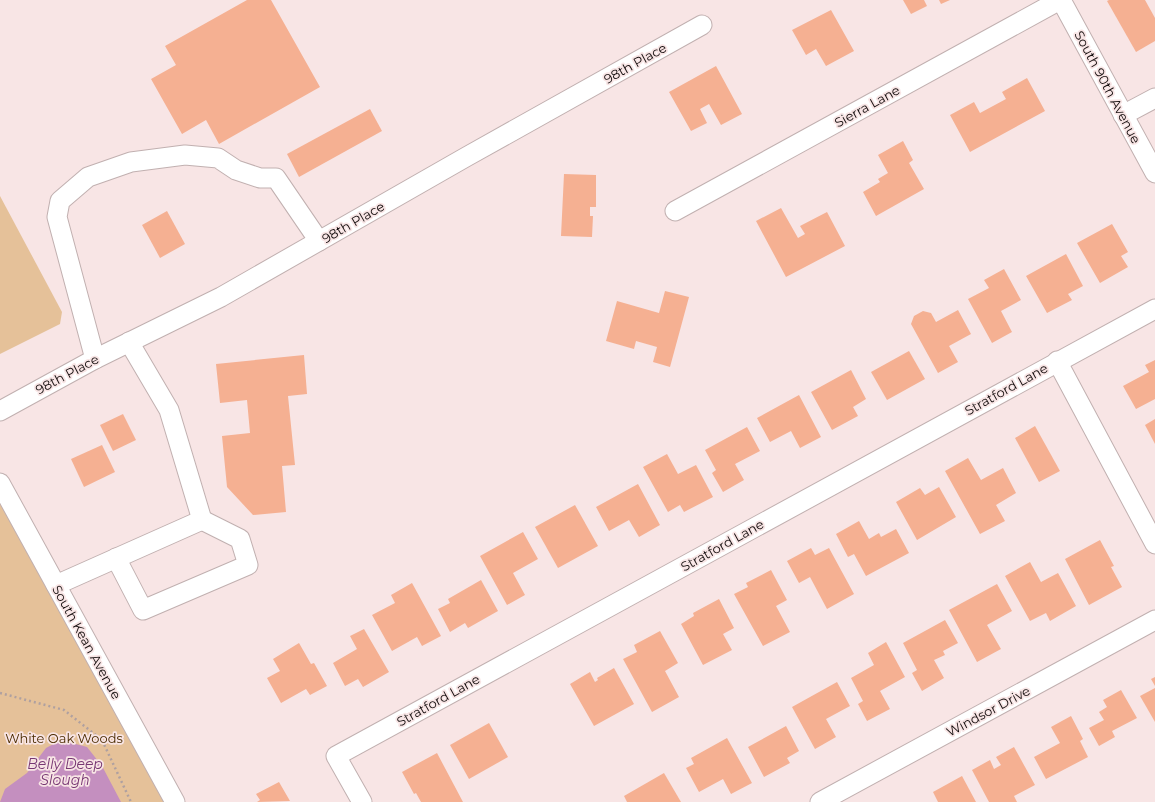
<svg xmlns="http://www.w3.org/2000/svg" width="1155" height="802" font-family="Montserrat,sans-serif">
<rect width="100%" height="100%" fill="#f8e5e5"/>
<g fill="#e5c199">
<path d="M0 196 62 312 60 324 0 354Z"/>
<path d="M0 484 171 802H0Z"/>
</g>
<path fill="#c48fbf" d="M61 740 87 747 102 766 121 802H0L5 789 27 773 46 748Z"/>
<g fill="#f5b092">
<path d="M247 0H271L320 87 219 144 206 120 182 134 151 79 176 65 165 46Z"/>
<path d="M903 0H924L927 6 911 14Z"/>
<path d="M939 0H950L941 4Z"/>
<path d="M1109 0H1145L1155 18V41L1136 52 1107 1Z"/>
<path d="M831 10 854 51 826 66 816 49 806 55 792 30Z"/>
<path d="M716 66 742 114 721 125 709 104 700 109 707 123 691 131 669 92Z"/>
<path d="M1027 78 1045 111 970 152 950 115 974 102 980 113 1006 99 1002 92Z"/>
<path d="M370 109 382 131 299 177 287 154Z"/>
<path d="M903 141 913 160 909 163 924 189 876 216 863 192 880 182 878 179 888 173 878 155Z"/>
<path d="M564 174 596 175V207H590V216H593L592 237 561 236Z"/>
<path d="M781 208 798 238 805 234 800 226 827 212 845 246 786 277 756 221Z"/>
<path d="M167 211 185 244 160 258 142 225Z"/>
<path d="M1112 224 1128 252 1121 256 1128 267 1100 283 1077 243Z"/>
<path d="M1066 254 1083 286 1068 294 1072 300 1047 313 1026 276Z"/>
<path d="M1004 269 1021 300 1001 311 1012 332 992 343 968 299 989 288 984 280Z"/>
<path d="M665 291 689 297 670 367 653 362 657 347 636 341 634 349 606 341 617 301 659 313Z"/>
<path d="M958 310 971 334 949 346 958 362 938 373 911 324 914 316 923 311 931 313 936 322Z"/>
<path d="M909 351 925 379 887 400 871 372Z"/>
<path d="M304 355 307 394 288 396 295 465 282 466 286 512 253 515 227 487 222 436 250 433 247 400 220 403 216 364Z"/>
<path d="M1155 360V399L1136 409 1123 386 1149 372 1145 365Z"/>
<path d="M851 370 866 399 853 407 858 416 832 430 811 392Z"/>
<path d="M799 395 821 437 800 448 791 431 770 442 757 418Z"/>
<path d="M123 414 136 440 113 451 100 425Z"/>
<path d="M1155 419V444L1145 425Z"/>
<path d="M1035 426 1060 471 1039 482 1015 438Z"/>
<path d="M747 427 760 451 735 464 744 480 723 492 712 473 716 470 705 450Z"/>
<path d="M102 445 115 472 84 487 71 459Z"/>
<path d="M667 454 678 474 696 465 713 497 684 512 680 505 668 512 643 467Z"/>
<path d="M968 458 981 480 1003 468 1016 493 996 505 1005 521 980 534 945 471Z"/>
<path d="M638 484 660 525 639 537 629 520 609 531 596 507Z"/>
<path d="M939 487 956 517 917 540 896 502 920 488 925 495Z"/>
<path d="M575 505 598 546 558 568 535 527Z"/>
<path d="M859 521 869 539 879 533 881 537 896 529 909 553 866 576 854 554 848 557 836 534Z"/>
<path d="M523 532 538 559 513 573 525 595 507 605 480 556Z"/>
<path d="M1100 540 1114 566 1111 567 1122 587 1089 605 1065 559Z"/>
<path d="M811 548 815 555 829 548 854 594 827 609 810 577 799 583 787 561Z"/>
<path d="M1030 562 1041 582 1058 573 1076 606 1050 621 1046 613 1030 621 1005 576Z"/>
<path d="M771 570 787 600 776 606 790 632 763 646 734 594 748 587 746 583Z"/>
<path d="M481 580 498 611 468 628 465 623 450 632 438 609 450 603 448 599Z"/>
<path d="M412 583 441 636 422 646 417 637 392 651 372 615 395 603 391 595Z"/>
<path d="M997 584 1012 611 987 625 1001 649 977 662 949 610Z"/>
<path d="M719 599 734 628 723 634 732 650 703 665 681 624 694 616 693 613Z"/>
<path d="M945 620 958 643 943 651 945 655 934 660 944 678 922 691 912 673 917 670 903 643Z"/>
<path d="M364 629 389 672 363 687 358 679 345 686 333 663 357 649 350 636Z"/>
<path d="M660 631 678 663 665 671 679 697 652 712 623 659 637 652 634 645Z"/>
<path d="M886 642 905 677 880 691 890 709 867 721 858 704 863 701 851 678 874 665 868 653Z"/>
<path d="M299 643 311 664 314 663 327 686 310 695 306 689 281 703 267 678 280 671 273 659Z"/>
<path d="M614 668 634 704 594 726 570 684 590 672 595 682 598 680 597 678Z"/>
<path d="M1155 677V686L1151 679Z"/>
<path d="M837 682 850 706 826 719 836 737 815 749 792 707Z"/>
<path d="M1155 688V722L1140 696Z"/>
<path d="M1121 690 1137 718 1112 731 1115 737 1099 746 1089 728 1104 720 1099 712 1107 707 1103 700Z"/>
<path d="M1071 716 1083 739 1080 741 1088 757 1046 779 1034 757 1060 743 1051 727Z"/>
<path d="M489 723 508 757 469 779 450 745Z"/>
<path d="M786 726 799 751 787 758 790 763 764 777 748 747Z"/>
<path d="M727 738 752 783 731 794 723 779 699 792 686 768 694 764 691 758Z"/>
<path d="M1014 747 1035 785 1014 796 1017 802H989L972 770 990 760 994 769 1001 765 996 757Z"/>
<path d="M437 753 463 802H421L416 793 414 794 402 772Z"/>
<path d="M664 773 681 802H627L624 796Z"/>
<path d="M962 776 976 802H938L933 792Z"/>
<path d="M279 782 290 801 257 802 260 800 256 794Z"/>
</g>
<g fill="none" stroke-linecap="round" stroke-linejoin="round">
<g stroke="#c1b0b0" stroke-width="21">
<g id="minor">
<path d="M1061 0 1155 173"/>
<path d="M1123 115 1155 98"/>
<path d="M675 211 1060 0"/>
<path d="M95 359 57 217 60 201 88 177 131 162 185 155 218 158 236 170 260 178H276L319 241"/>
<path d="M1057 361 1155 544"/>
<path d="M0 411 95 359 221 297 466 157 702 25"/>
<path d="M0 483 175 802"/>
<path d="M116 558 143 610 248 565 240 539 202 520"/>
<path d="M56 585 202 520 169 410 129 342"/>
<path d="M362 802 336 756 1155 309"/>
<path d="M820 802 1155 620"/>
</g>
</g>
<path stroke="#afa0a0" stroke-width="2.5" stroke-dasharray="2 3" stroke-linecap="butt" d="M0 693 64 710 102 740 131 802"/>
<use href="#minor" stroke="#fff" stroke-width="19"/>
</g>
<g text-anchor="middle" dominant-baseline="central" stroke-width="3.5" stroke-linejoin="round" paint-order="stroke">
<g font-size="13" fill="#120c0c" stroke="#f8e5e5">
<text transform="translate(635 63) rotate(-29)">98th Place</text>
<text transform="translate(1108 87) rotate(62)">South 90th Avenue</text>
<text transform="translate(867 106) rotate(-29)">Sierra Lane</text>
<text transform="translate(353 222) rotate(-30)">98th Place</text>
<text transform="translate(67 374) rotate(-28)">98th Place</text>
<text transform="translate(1006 389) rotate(-29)">Stratford Lane</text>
<text transform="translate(722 545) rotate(-29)">Stratford Lane</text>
<text transform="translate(87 642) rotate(61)">South Kean Avenue</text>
<text transform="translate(438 700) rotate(-29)">Stratford Lane</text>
<text transform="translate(988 711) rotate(-28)">Windsor Drive</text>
</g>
<g font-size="13" fill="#4b2c00" stroke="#f8e5e5">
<text x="64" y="738">White Oak Woods</text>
</g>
<g font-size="14" font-style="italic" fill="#773773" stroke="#f8e5e5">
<text x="65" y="764">Belly Deep<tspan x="65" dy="16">Slough</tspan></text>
</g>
</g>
</svg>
